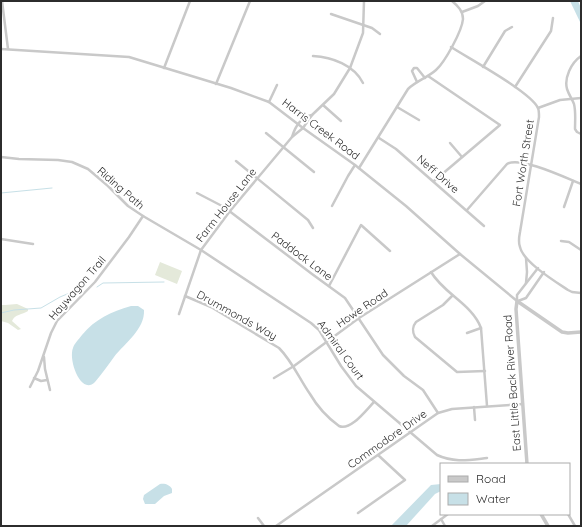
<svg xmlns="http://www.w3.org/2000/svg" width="582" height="527" font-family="Quicksand,sans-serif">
<rect width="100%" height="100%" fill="#fff"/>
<g fill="#e4e9da">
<path d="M160 262 182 271 177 284 155 275Z"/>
<path d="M17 304 28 309V311C22 315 15 314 12 321L21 329 18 330 8 323 1 321V305H5Z"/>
</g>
<g fill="#c7e0e7">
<path d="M570 1H578L581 8V24Z"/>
<path d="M131 306H138L144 310C145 329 125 343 114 357 108 365 102 374 95 382 81 396 68 360 73 348 74 344 79 339 82 335 95 319 111 312 131 306Z"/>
<path d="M160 484C165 483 170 485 172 489V493L164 496 155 504H145L143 499 144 495Z"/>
<path d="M441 484V491L435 494 406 526H391L431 485Z"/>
</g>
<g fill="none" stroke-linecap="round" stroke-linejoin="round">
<g stroke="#c7e0e7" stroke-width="1">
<path d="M1 193 52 188"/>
<path d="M97 287 103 283 164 282"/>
<path d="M1 313 14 310 41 308 60 297 84 287"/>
</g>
<g stroke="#c9c9c9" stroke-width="2.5">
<path d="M2 1 8 49"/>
<path d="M462 12 478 6 485 1"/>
<path d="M331 14 372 28 380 34"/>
<path d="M451 47C468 58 531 92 538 108 539 110 539 114 539 117L520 232C519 237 518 242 520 247 523 262 556 282 568 290L572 292 581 293"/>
<path d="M1 49 129 57 231 88 269 102 303 128 355 165 406 206 460 254 517 301"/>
<path d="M313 56C332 57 354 65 363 83"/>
<path d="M581 56C571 63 564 78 567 89 569 95 572 99 574 104 576 112 575 121 575 129L577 132 581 134"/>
<path d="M483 67 505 31 512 27"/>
<path d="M164 68 190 1"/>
<path d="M428 76 500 125 434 181"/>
<path d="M417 82 412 71 414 68H417L425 78"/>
<path d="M216 84 250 1"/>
<path d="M515 87 551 31 553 18"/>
<path d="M269 102 277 85"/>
<path d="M323 105 341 121"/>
<path d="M397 107 419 120"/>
<path d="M538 108 560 100 581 98"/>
<path d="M266 133 314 172"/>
<path d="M292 137C295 127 301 117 312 115L334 94 350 68 363 33 364 1"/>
<path d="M379 138 396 149 484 226"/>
<path d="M450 143 462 157"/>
<path d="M1 157 19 159 58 160 72 162 88 169 108 186 128 206 143 216 201 250 311 323 319 330 341 366 356 386 437 455C454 463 469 460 487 458"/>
<path d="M236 161 308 220 313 228"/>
<path d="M359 168 408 89C416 81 427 78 436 70 445 62 462 31 463 19 463 11 458 6 452 1"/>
<path d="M197 193 224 207 312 274 345 298 383 355 404 376 423 390 438 413"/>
<path d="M332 206 348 176 355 165"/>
<path d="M564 207 573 181"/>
<path d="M467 210 507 164C520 156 566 178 581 184"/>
<path d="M1 239 33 244"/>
<path d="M561 241 569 242 581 250"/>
<path d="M526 258 527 272 526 283"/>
<path d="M431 272C444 294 472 304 481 328L487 406"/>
<path d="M329 286 361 225 390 251"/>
<path d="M185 296 211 307 279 348C292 361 299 378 310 394 317 406 328 418 339 426 351 431 366 410 374 402"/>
<path d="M452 296 443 305 416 322C412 327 412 331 415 337L457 372 485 371"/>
<path d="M517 301V295L538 268"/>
<path d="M518 301 526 298 544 272"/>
<path d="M179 314 201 250 230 211 292 137 303 128 312 115"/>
<path d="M467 333 481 328"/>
<path d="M44 357 45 369 50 390"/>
<path d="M34 378 41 381 47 380"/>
<path d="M274 378 294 366 359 318 460 254"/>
<path d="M30 387 38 371 51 333 57 321 95 282 129 237 143 216"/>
<path d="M474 407 475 420"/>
<path d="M358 513 405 480 378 455"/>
<path d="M568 514 575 526"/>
<path d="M258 518 264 526"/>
<path d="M441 519 445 526"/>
<path d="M276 526 438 413 452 409 523 404"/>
<path d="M432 526 448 514"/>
</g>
<g stroke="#c9c9c9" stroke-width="3.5">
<path d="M527 464 516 309 517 301 562 332 568 333 581 332"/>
<path d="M541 514 548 526"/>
</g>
</g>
<g text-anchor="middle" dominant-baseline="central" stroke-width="4" stroke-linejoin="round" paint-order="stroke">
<g font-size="11" fill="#2c2c2c" stroke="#fff">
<text transform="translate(321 129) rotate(37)">Harris Creek Road</text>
<text transform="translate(523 163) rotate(-81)">Fort Worth Street</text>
<text transform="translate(438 174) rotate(41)">Neff Drive</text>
<text transform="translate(121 188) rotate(41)">Riding Path</text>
<text transform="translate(226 205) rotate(-52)">Farm House Lane</text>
<text transform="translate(302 256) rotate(37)">Paddock Lane</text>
<text transform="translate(77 288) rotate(-49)">Haywagon Trail</text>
<text transform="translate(362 308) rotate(-34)">Howe Road</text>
<text transform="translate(237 315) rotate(29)">Drummonds Way</text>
<text transform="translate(341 350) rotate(54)">Admiral Court</text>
<text transform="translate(512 383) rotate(-94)">East Little Back River Road</text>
<text transform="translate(387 439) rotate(-35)">Commodore Drive</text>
</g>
</g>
<rect width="582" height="527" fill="none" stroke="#2c2c2c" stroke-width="4"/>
<rect x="440" y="463" width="130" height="52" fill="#ffffff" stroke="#ababab"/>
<rect x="448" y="476" width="20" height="6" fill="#c9c9c9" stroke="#ababab"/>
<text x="476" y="483" font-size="12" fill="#2c2c2c">Road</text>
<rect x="448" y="493" width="20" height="12" fill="#c7e0e7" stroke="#ababab"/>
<text x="476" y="503" font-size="12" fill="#2c2c2c">Water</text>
</svg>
